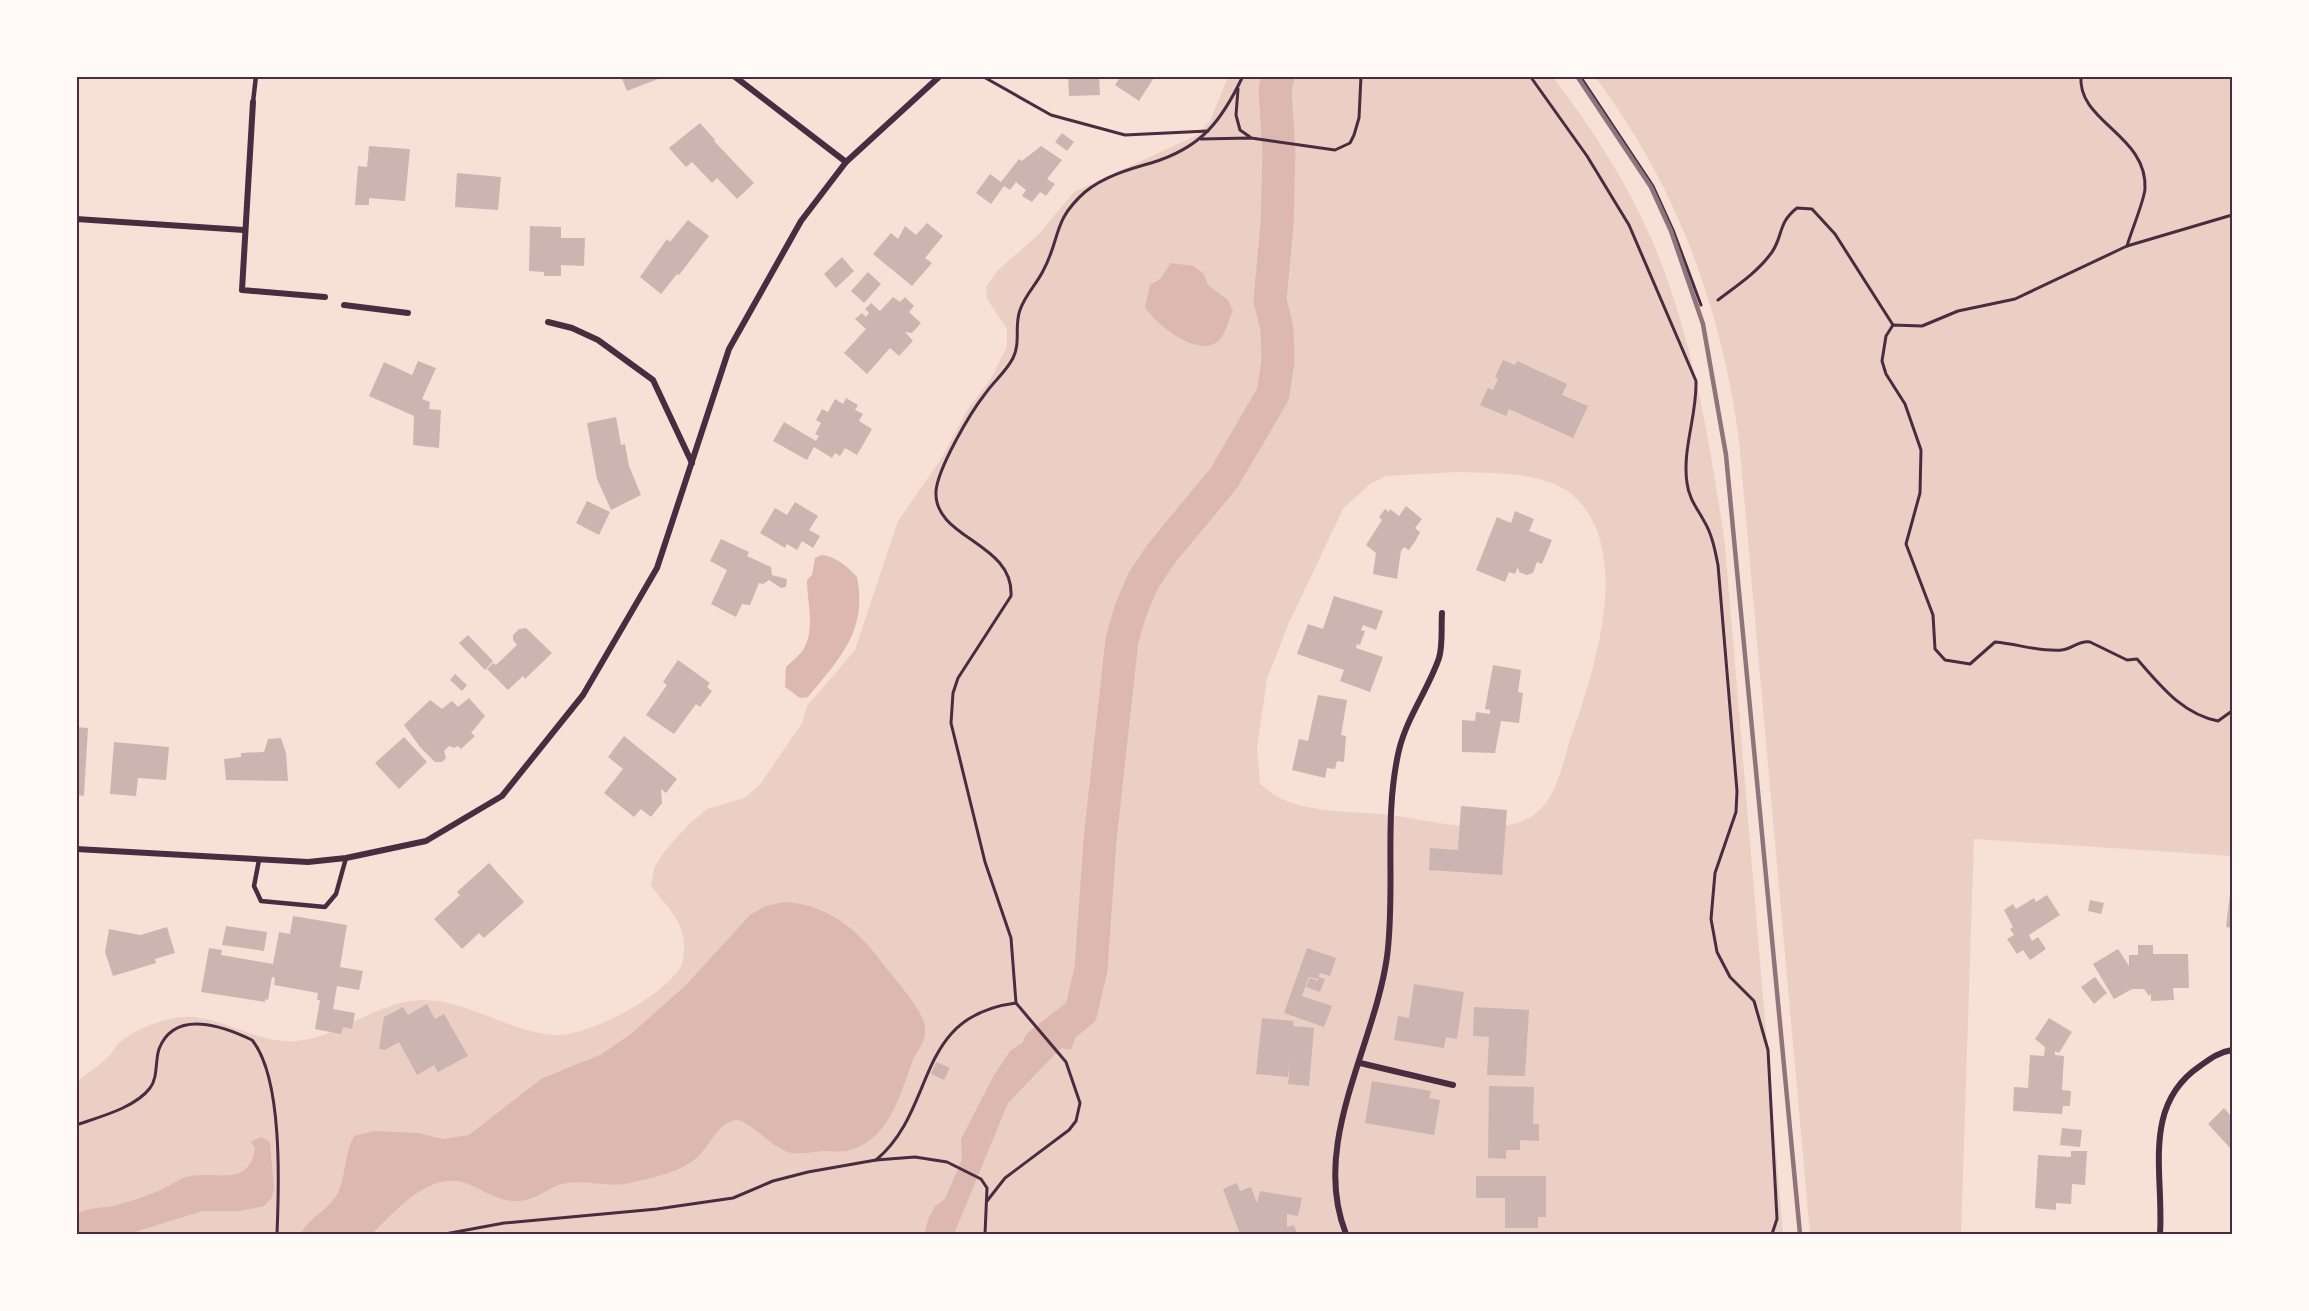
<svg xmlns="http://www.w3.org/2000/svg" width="2309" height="1311" font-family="'Zilla Slab',serif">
<rect width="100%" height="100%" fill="#f7e1d7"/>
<g fill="#ebcfc5" fill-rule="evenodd">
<path d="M1228 77H1553C1592 128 1626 181 1652 240 1693 337 1710 442 1725 545L1783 1234H77L76 1082C87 1073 99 1066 109 1056 113 1052 115 1046 120 1042 132 1031 157 1021 174 1018 216 1010 254 1045 297 1041 343 1036 379 999 426 1000 471 1002 508 1031 553 1035 586 1038 665 996 681 966 683 962 684 953 684 948 685 921 666 906 651 886L654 868 664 852 689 824 707 809 744 798 759 786 802 723 807 706 855 650 898 521 941 459 968 409 990 380 1007 347V329L987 299 986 287 997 271 1039 234 1074 192 1197 135 1210 121ZM1458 472C1496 474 1551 470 1579 501 1632 559 1593 675 1570 740 1561 768 1556 803 1529 818 1490 840 1423 817 1380 814 1343 811 1286 813 1260 783L1257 748 1267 679 1288 625 1343 509 1370 484 1386 476Z"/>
<path d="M1595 77H2232V856L1974 839 1961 1234H1810L1739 441C1722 309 1676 184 1595 77Z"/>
</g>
<g fill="#dcb8b0">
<path d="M1171 263 1194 266 1204 274 1208 285 1228 300 1233 311C1228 320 1226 333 1219 340 1200 360 1155 324 1145 307L1150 285 1160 279Z"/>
<path d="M821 555C835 556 847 566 857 577 868 631 839 659 808 697L800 698 785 687 786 667C791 662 799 656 803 650 816 629 807 603 807 580L812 575 815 558Z"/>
<path d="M784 902C827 904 859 930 883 964 894 979 924 1010 925 1028 927 1043 915 1051 911 1065 900 1097 886 1144 846 1151 839 1152 831 1151 823 1151 813 1152 802 1154 792 1153 772 1150 749 1118 735 1120 716 1124 709 1149 694 1160 677 1173 650 1178 630 1183 610 1188 587 1180 567 1183 547 1186 536 1203 512 1201 493 1199 479 1187 462 1182 426 1173 394 1213 372 1234H301C309 1217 327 1211 336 1196 346 1180 344 1154 354 1136L374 1131 418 1133 443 1139 469 1135 541 1079 602 1054 632 1033 685 986 751 914 766 906Z"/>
<path d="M1083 1016 1071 1050 1061 1048 1008 1103 954 1234H924L929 1217 935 1206 945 1199 962 1159 961 1139 994 1075 1011 1050 1052 1024Z"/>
<path d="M261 1137 270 1142 274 1187 272 1198 264 1206 240 1211H203L128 1234H77V1215C86 1206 105 1209 117 1205 132 1201 147 1196 161 1190 170 1186 181 1177 191 1176 215 1171 250 1188 255 1148L251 1142Z"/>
</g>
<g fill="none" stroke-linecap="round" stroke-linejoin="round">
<path stroke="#dcb8b0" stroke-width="33" d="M1039 1045 1081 1012 1091 969 1100 840 1122 640 1130 612 1143 581 1161 554 1224 478 1273 394 1278 361 1277 329 1270 300 1277 225 1279 153 1275 89 1278 76"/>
</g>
<g fill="#ccb4b1">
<path d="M621 76H663V77L627 91Z"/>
<path d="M1068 76H1099L1100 95 1069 96Z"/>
<path d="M1115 76H1155L1139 101 1115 85 1119 79Z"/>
<path d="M700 123 715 140 714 141 754 183 737 199 717 178 712 183 692 162 686 167 669 148Z"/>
<path d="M1062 133 1074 142 1067 151 1055 142Z"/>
<path d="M369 146 410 149 405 201 369 198V205H355L358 166 367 167Z"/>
<path d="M1041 146 1062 160 1047 179 1055 184 1046 196 1040 192 1032 202 1022 196 1026 190 1016 182 1010 190 1004 186 991 204 976 193 990 174 1001 182 1019 159 1022 161Z"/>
<path d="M457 173 501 177 498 210 455 207Z"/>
<path d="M688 220 709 236 679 275 677 274 661 294 640 277 667 239 670 242Z"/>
<path d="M927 223 943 236 925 258 932 263 912 286 873 254 891 233 898 239 905 226 916 235Z"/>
<path d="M530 226 561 227V238H585L584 266 561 265V276H544V272L529 271Z"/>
<path d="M842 257 854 271 836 288 824 274Z"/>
<path d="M868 272 881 284 864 303 851 291Z"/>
<path d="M893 297 900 302 905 297 914 306 909 312 921 323 912 333 905 332 913 341 899 356 890 348 867 374 844 353 866 329 855 319 862 313 866 317 869 313 865 309 871 303 880 311Z"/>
<path d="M1503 360 1515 365 1517 361 1567 384 1562 395 1588 406 1573 438 1509 409 1506 416 1480 405 1488 388 1493 390 1498 379 1495 377Z"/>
<path d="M418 361 436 368 422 399 430 402 429 409 441 410 439 448 413 445 414 416 369 396 384 362 412 375Z"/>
<path d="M846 398 858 405 855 410 863 414 859 421 872 429 857 455 845 448 840 456 835 453 832 458 814 447 807 460 773 441 784 422 816 441 819 436 815 434 821 423 816 420 822 409 828 412 835 399 843 404Z"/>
<path d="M616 417 621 445 625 444 629 466 641 495 611 510 597 479 587 423Z"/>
<path d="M587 501 610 512 599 535 576 523Z"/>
<path d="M795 502 818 516 809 530 820 536 813 548 802 541 797 550 787 544 785 548 760 533 775 508 787 515Z"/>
<path d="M1406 506 1422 519 1415 528 1420 532 1416 540 1409 550 1404 547 1401 551 1397 579 1373 574 1376 553 1366 545 1382 520 1379 517 1385 509 1389 512 1390 509 1399 516Z"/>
<path d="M1515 511 1534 519 1529 531 1552 540 1542 564 1537 562 1533 573 1527 575 1519 572 1518 567 1515 574 1509 572 1505 582 1476 570 1497 517 1511 523Z"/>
<path d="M721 539 749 552 747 556 771 567 772 575 787 579 786 587 781 588 769 580 763 584 759 583 750 605 742 604 736 617 711 604 727 570 710 561Z"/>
<path d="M1334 596 1383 611 1376 630 1363 625 1361 630 1365 631 1360 645 1357 644 1356 648 1383 657 1370 692 1340 681 1344 670 1297 654 1308 624 1323 629Z"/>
<path d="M526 628 552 653 525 679 523 676 508 690 487 669 493 663 496 665 517 645 513 640V635L519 629Z"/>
<path d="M468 635 493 661 485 670 459 643Z"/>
<path d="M678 660 710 683 707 687 712 691 700 707 696 704 674 734 646 715 667 685 663 682Z"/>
<path d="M1493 665 1521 670 1518 692 1523 693 1519 723 1501 721 1495 753 1462 752V720L1475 721 1476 712 1490 714V710L1485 709Z"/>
<path d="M455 674 467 685 462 691 450 680Z"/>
<path d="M1318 695 1347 700 1341 735 1346 736 1344 762 1337 761 1335 769 1327 768 1325 778 1292 770 1299 739 1308 741Z"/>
<path d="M469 698 485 716 471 733 475 736 461 749 458 746 454 748 449 746 444 751 446 758 442 762H435L420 747 404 725 430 700 442 709 452 701 458 707Z"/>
<path d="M76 727 88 728 84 796 76 795Z"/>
<path d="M624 736 677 779 666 793 661 789 662 803 651 817 641 809 634 817 604 793 623 769 608 757Z"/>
<path d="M404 737 427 762 399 789 375 763Z"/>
<path d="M281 738 286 753 288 781 226 780 224 759 241 757V753L264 752 268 739Z"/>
<path d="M114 742 169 747 166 780 138 778 136 796 110 794Z"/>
<path d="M1461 806 1507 810 1502 875 1429 870 1430 848 1458 850Z"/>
<path d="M489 863 524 902 484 938 479 933 462 949 434 919 460 895 457 892Z"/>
<path d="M2230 894 2232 895V928L2226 927Z"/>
<path d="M2047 895 2060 915 2029 935 2032 941 2038 937 2046 949 2030 960 2023 950 2017 954 2007 939 2014 935 2010 929 2013 927 2004 910 2013 904 2016 909 2034 898 2036 902Z"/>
<path d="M2090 900 2104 903 2101 914 2088 911Z"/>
<path d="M293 916 347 925 340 967 363 971 359 990 337 986 333 1009 355 1013 352 1029 343 1027 341 1034 315 1029 320 1000H317L318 993 274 985 275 978 272 977 268 1000 265 999V1002L201 992 209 948 222 950 221 955 273 964 279 932 290 934Z"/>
<path d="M226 926 267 932 264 951 222 945Z"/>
<path d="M167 927 175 953 155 959 156 963 113 976 105 952 109 929 140 935Z"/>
<path d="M2138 945H2153V954H2188L2189 988H2173L2174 1000 2151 1001V994L2149 996 2144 989H2132L2114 999 2093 964 2118 949 2129 966V955H2138Z"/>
<path d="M1307 948 1336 958 1330 976 1320 973 1318 979 1309 977 1302 996 1332 1006 1324 1027 1284 1013Z"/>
<path d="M1319 977 1325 979 1320 992 1306 987 1310 978 1318 981Z"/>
<path d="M2095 977 2107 993 2094 1004 2081 987Z"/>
<path d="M1414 984 1464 992 1457 1039 1446 1037 1444 1048 1394 1040 1398 1016 1409 1018Z"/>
<path d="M427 1004 435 1019 444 1014 468 1056 438 1072 434 1065 417 1075 399 1042 385 1050 379 1049 384 1017 403 1007 408 1015Z"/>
<path d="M1474 1007 1529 1010 1525 1076 1487 1075 1489 1037 1473 1036Z"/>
<path d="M1262 1018 1294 1021 1293 1026 1314 1028 1309 1086 1288 1084 1291 1054 1288 1077 1256 1074Z"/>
<path d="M2049 1018 2072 1032 2059 1053 2055 1051V1055L2064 1056 2062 1090 2071 1091 2070 1106H2063L2062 1114 2013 1111 2014 1087 2028 1088 2030 1055 2044 1056 2045 1047 2035 1039Z"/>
<path d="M936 1062 950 1068 944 1080 931 1074Z"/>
<path d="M1372 1081 1431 1091 1429 1098 1440 1100 1434 1135 1365 1123Z"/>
<path d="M1489 1086 1534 1087 1533 1124H1539V1141L1520 1140V1150H1506V1159L1488 1158Z"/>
<path d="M2224 1108 2230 1115 2232 1113V1150L2208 1124Z"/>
<path d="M2062 1128 2082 1130 2080 1147 2060 1145Z"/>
<path d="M2071 1151H2087L2085 1185 2072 1184 2071 1204 2056 1203V1210L2035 1208 2038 1155 2071 1157Z"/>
<path d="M1476 1176H1546V1217H1538V1228H1505V1198H1476Z"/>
<path d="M1237 1183 1240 1191 1251 1187 1257 1203 1260 1191 1302 1198 1298 1216 1287 1214V1227L1294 1225 1297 1234H1240L1223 1189Z"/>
</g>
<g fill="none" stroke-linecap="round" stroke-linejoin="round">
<g stroke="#4a2c40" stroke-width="3">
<path d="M982 76 1051 115 1125 135 1208 131"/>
<path d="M1530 76 1587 156 1629 225 1696 381C1697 416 1682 449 1687 483 1689 499 1697 508 1704 521 1712 534 1715 550 1718 565L1737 791 1736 812 1715 873 1711 919 1717 952 1730 977 1754 1001 1768 1050 1777 1219 1772 1234"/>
<path d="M1580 76 1653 186 1673 230 1701 305"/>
<path d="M2081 76C2077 122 2148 135 2145 189 2144 201 2131 232 2127 246"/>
<path d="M1238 89 1236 115 1240 130 1250 137"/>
<path d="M1201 139 1251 138 1335 150 1350 143 1354 135 1359 118 1361 76"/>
<path d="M2232 215 2127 246 2015 299 1958 311 1922 326 1893 325 1886 336 1882 361 1886 374 1905 404 1921 450 1920 493 1906 544 1933 615 1935 649 1945 660 1970 664 1995 642C2019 644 2038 652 2062 650 2072 649 2079 640 2090 642L2127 660 2137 659C2161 686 2182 714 2218 721L2232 711"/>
<path d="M1718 300C1736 286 1755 274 1769 256 1784 239 1776 224 1797 208L1812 209 1835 234 1893 325"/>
<path d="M76 1125C99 1117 135 1108 150 1088 158 1078 155 1061 159 1049 175 1008 225 1027 252 1040 283 1078 279 1186 277 1234"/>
<path d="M876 1160C938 1108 913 1016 1016 1003"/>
<path d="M987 1201 1005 1178 1069 1130 1076 1121 1080 1103 1066 1062 1016 1003 1011 938 985 862 951 723 953 693 958 678 1011 596C1014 542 933 539 936 491 938 468 970 413 985 394 993 382 1006 372 1013 358 1021 342 1014 326 1020 310 1025 295 1036 285 1043 271 1061 238 1052 221 1085 192 1103 177 1129 169 1151 163 1201 148 1221 122 1243 76"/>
<path d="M445 1234 504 1223 657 1209 733 1198 773 1181 808 1172 876 1160 915 1157 947 1162 981 1179 987 1188 985 1234"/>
</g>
<g stroke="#4a2c40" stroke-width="4.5">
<path d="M253 102 256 76"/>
<path d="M259 860 254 886 261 901 325 907 336 894 346 858"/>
</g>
<g stroke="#4a2c40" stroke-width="6">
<path d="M734 76 846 162"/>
<path d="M253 102 242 290 325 297"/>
<path d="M76 219 244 230"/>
<path d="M344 305 408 313"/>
<path d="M548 322 572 328 598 340 653 380 692 463"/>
<path d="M76 849 308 862 346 858 426 841 502 796 583 695 657 568 729 349 801 221 846 162 940 76"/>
<path d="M1360 1063 1453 1085"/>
<path d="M1346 1234C1310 1144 1374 1048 1387 957 1396 888 1383 819 1399 750 1407 717 1428 690 1439 658 1443 645 1441 627 1442 613"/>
<path d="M2160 1234C2164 1174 2141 1106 2200 1066 2211 1058 2219 1052 2232 1050"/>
</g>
<path stroke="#8f747c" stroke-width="4.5" d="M1577 76 1651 187 1671 231 1703 324 1726 455 1800 1234"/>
</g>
<rect width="2309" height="1311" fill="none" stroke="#fffaf5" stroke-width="156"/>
<rect x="78" y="78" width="2153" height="1155" fill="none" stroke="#4a2c40" stroke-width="2"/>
</svg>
